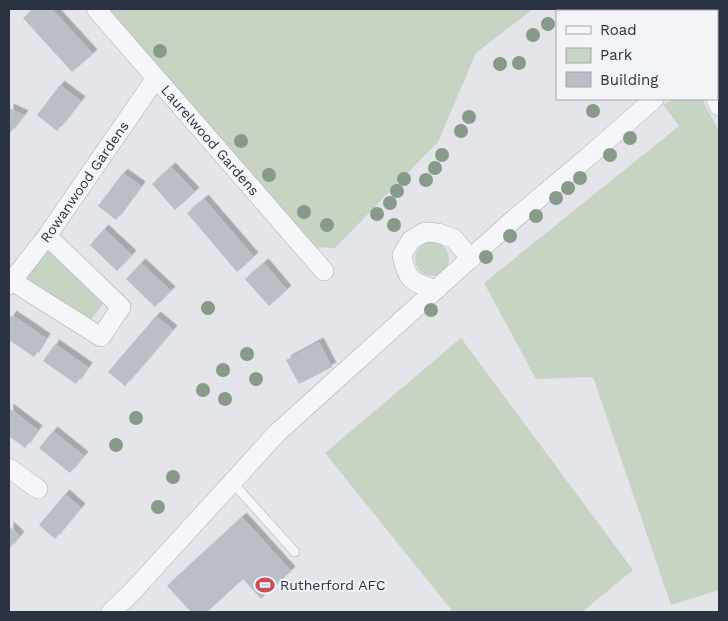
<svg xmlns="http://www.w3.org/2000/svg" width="728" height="621" font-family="'Work Sans',sans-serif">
<defs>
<filter id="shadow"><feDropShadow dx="4.5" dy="-4.5" stdDeviation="0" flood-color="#0004"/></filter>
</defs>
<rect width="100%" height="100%" fill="#e3e5ea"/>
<g fill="#c7d4c4">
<path d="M106 9H533L476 53 438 142 335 248 313 247Z"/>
<path d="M674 99H702L719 131V590L671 605 593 377 536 379 484 283 679 126 663 105Z"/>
<circle cx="432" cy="259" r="17"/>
<path d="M46 248 106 301 90 320 24 278Z"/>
<path d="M461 338 633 570 582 612H453L325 453Z"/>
</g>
<g fill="#babec7" filter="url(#shadow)">
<path d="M33 9H52L93 54 72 72 23 18Z"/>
<path d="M60 85 81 101 57 131 37 115Z"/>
<path d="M9 108 24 115 9 134Z"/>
<path d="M171 167 195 192 175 210 152 184Z"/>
<path d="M123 173 141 186 116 220 98 206Z"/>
<path d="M204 199 254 257 237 272 187 213Z"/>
<path d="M104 229 132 255 117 271 90 245Z"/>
<path d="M141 263 171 291 155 307 126 279Z"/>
<path d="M264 263 287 290 269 306 245 279Z"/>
<path d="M12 315 46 338 34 357 9 340V320Z"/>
<path d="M156 316 173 330 125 386 108 372Z"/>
<path d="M319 342 332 367 299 384 286 360Z"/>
<path d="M55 344 88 367 76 384 43 361Z"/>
<path d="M9 408 38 430 25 448 9 436Z"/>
<path d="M53 431 84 456 70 473 39 448Z"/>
<path d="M65 494 81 508 55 539 39 525Z"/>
<path d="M242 517 291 571 261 599 243 579 207 612H191L167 586Z"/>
<path d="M9 526 20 536 9 549Z"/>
</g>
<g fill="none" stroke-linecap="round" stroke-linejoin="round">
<g stroke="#a8acb4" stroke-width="10">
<path id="service" d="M232 482 295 552"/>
</g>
<g stroke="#a8acb4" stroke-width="20">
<g id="minor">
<path id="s1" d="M96 9 324 271"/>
<path d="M653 9 655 11"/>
<path d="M716 99 719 106"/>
<path d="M12 281 101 337 121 307 47 236"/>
<path id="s2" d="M9 285 47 236 156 78"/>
<path d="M436 290C412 282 407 281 402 255L411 240 425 232 438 233 454 239 471 259"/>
<path d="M9 468 38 489"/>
<path d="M111 612 132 592 277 433 513 220 588 157 654 99"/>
</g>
</g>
<use href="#service" stroke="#f5f6f9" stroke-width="9"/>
<use href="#minor" stroke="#f5f6f9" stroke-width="19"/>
</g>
<g fill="#889a89">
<circle cx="548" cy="24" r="7"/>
<circle cx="533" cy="35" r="7"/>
<circle cx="160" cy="51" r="7"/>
<circle cx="519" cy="63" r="7"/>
<circle cx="500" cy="64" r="7"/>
<circle cx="593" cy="111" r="7"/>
<circle cx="469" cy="117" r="7"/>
<circle cx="461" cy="131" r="7"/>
<circle cx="630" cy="138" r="7"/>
<circle cx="241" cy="141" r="7"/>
<circle cx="442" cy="155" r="7"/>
<circle cx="610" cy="155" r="7"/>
<circle cx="435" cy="168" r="7"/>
<circle cx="269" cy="175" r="7"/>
<circle cx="580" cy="178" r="7"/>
<circle cx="404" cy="179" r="7"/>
<circle cx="426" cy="180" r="7"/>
<circle cx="568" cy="188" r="7"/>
<circle cx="397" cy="191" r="7"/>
<circle cx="556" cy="198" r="7"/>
<circle cx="390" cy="203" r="7"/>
<circle cx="304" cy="212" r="7"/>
<circle cx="377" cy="214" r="7"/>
<circle cx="536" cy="216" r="7"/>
<circle cx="327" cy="225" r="7"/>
<circle cx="394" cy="225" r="7"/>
<circle cx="510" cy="236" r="7"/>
<circle cx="486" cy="257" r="7"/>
<circle cx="208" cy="308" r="7"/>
<circle cx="431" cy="310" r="7"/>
<circle cx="247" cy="354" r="7"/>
<circle cx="223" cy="370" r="7"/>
<circle cx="256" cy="379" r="7"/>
<circle cx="203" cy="390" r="7"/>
<circle cx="225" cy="399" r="7"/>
<circle cx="136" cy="418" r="7"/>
<circle cx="116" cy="445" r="7"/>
<circle cx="173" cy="477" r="7"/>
<circle cx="158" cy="507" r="7"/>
</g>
<defs>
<g id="stadium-bare" transform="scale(1.5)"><path d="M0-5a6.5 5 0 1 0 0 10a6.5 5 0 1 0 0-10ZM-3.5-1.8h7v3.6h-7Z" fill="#c94e57" stroke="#f2f4f8" stroke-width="2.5" paint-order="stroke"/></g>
</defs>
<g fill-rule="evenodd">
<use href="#stadium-bare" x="265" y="585"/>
</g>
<g text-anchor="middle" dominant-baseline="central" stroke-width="4" stroke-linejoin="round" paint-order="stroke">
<g font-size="14" fill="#2b3242" stroke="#f2f4f8">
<text stroke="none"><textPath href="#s1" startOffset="174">Laurelwood Gardens</textPath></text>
<text stroke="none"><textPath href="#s2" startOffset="128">Rowanwood Gardens</textPath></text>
</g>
<g font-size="14" fill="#2b3242" stroke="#f2f4f8" text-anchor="start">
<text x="280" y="585">Rutherford AFC</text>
</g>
</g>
<rect width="728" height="621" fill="none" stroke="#2b3242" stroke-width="20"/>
<rect x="556" y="10" width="162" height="90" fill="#f2f4f8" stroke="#a2a6af"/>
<rect x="566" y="26" width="25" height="8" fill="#f5f6f9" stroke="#a2a6af"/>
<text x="600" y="35" font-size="15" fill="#2b3242">Road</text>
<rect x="566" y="48" width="25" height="15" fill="#c7d4c4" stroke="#a2a6af"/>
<text x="600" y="60" font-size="15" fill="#2b3242">Park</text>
<rect x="566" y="72" width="25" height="15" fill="#babec7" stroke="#a2a6af"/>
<text x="600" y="85" font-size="15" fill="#2b3242">Building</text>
</svg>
